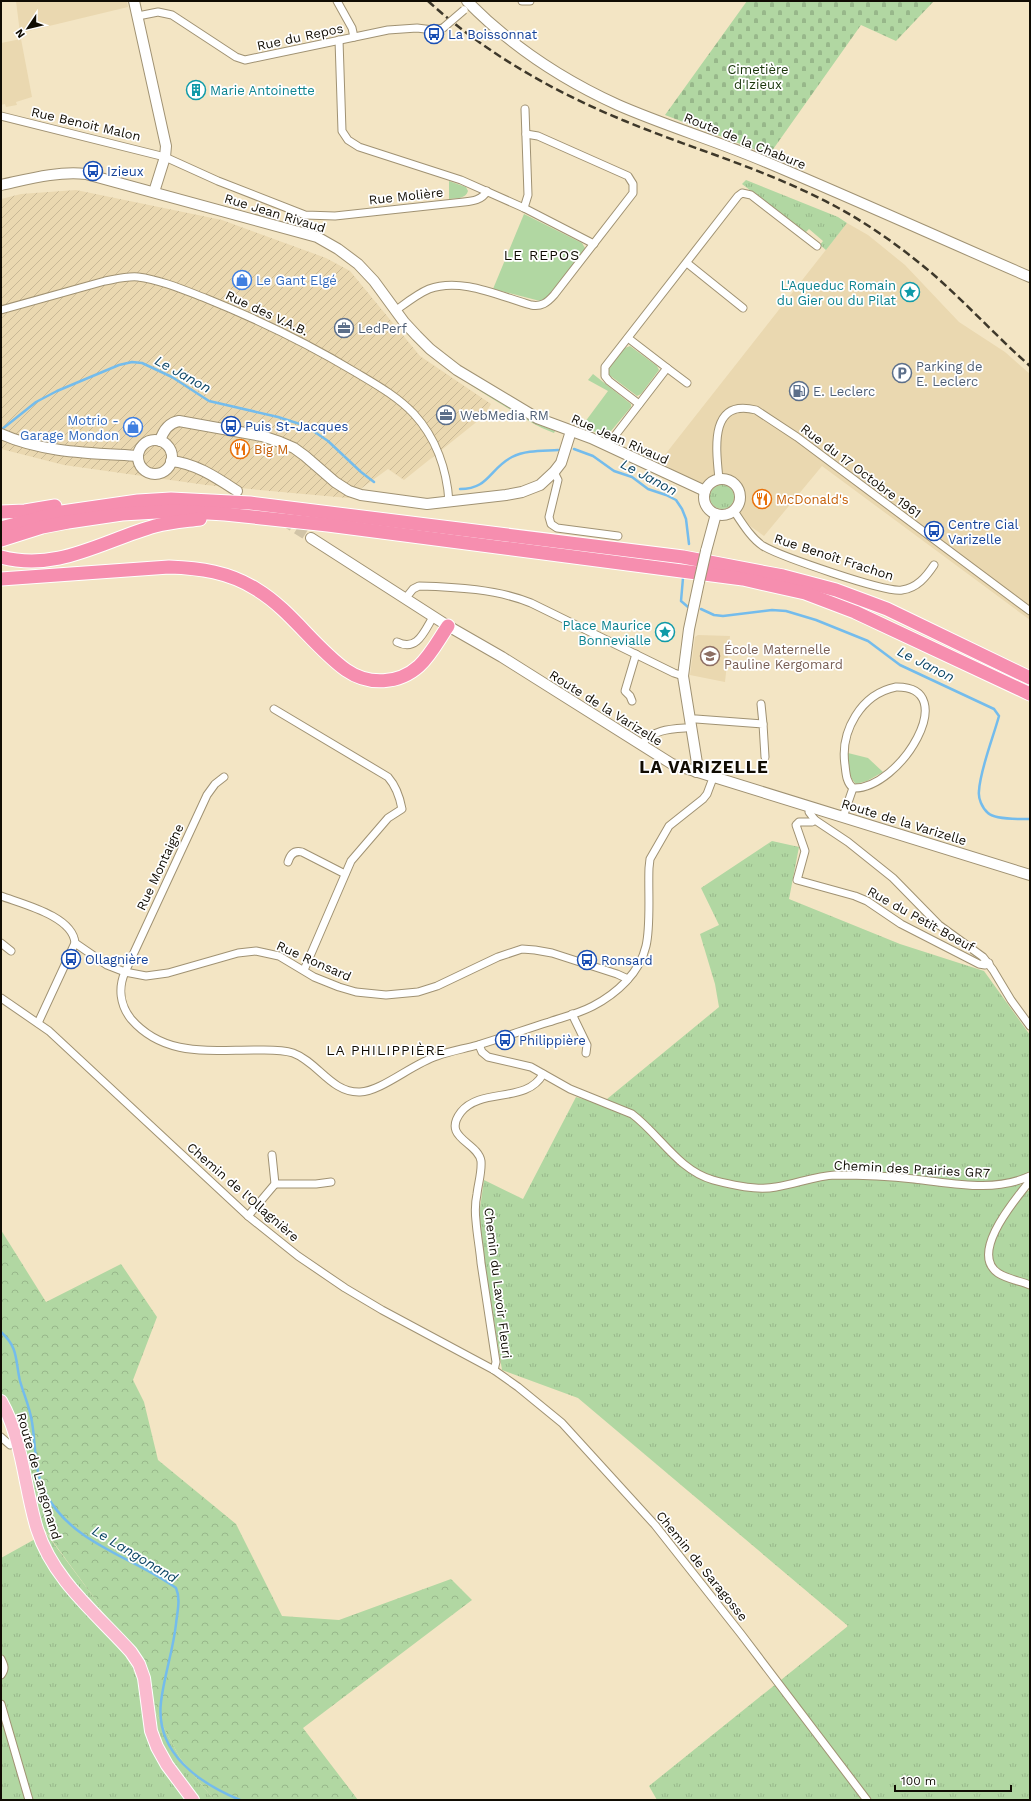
<svg xmlns="http://www.w3.org/2000/svg" width="1031" height="1801" font-family="'Work Sans',sans-serif">
<defs>
<pattern id="industrial-furrows" width="10" height="10" patternUnits="userSpaceOnUse"><rect width="10" height="10" fill="#ead8b0"/><path d="M-1 1l2-2M0 10L10 0M9 11l2-2" fill="none" stroke="#c8b896"/></pattern>
<pattern id="grass-tufts" width="24" height="20" patternUnits="userSpaceOnUse"><rect width="24" height="20" fill="#b1d7a2"/><path d="M3 7l-1-3M5 7V3M7 7l1-3M15 17l-1-3M17 17v-4M19 17l1-3" fill="none" stroke="#97b78a"/></pattern>
<pattern id="forest-crowns" width="20" height="18" patternUnits="userSpaceOnUse"><rect width="20" height="18" fill="#b1d7a2"/><path d="M2 6a3 3 0 1 1 6 0M12 15a3 3 0 1 1 6 0" fill="none" stroke="#97b78a"/></pattern>
<pattern id="cemetery-stones" width="16" height="16" patternUnits="userSpaceOnUse"><rect width="16" height="16" fill="#b1d7a2"/><path d="M2 7V4a2 2 0 0 1 4 0v3zM10 15v-3a2 2 0 0 1 4 0v3z" fill="#97b78a"/></pattern>
</defs>
<rect width="100%" height="100%" fill="#f3e5c4"/>
<g fill="#ead8b0">
<path d="M16 1H127L128 7 20 33Z"/>
<path d="M21 39 32 97 16 102 17 105 6 107 5 104 1 105V43Z"/>
<path d="M847 223 868 235 905 265 959 322 1005 352 1030 374V620L822 466 764 536 660 461Z"/>
<path d="M698 635 730 636 725 682 690 675 695 637Z"/>
</g>
<path fill="url(#industrial-furrows)" d="M76 190 222 220 326 258 350 271 420 356 491 404 484 416 404 480 388 469 348 498 206 485 64 465 1 449V199L21 194Z"/>
<g fill="url(#grass-tufts)">
<path d="M746 180 838 217 847 223 826 250 820 245 823 241 809 229 805 233 742 184Z"/>
<path d="M403 326 461 377 537 424 555 431 554 433C535 426 518 414 501 404 464 381 430 360 401 327Z"/>
<circle cx="722" cy="497" r="12"/>
<path d="M772 841 799 847 789 899 900 944 984 971 1030 1035V1173L1020 1185 1030 1192V1800H657L649 1786 848 1626 578 1398 502 1370 478 1222 484 1180 523 1199 576 1097 601 1104 719 1007 715 984 700 934 719 925 701 888Z"/>
<path d="M46 1533 95 1599 180 1758 214 1800H1V1558Z"/>
</g>
<path fill="url(#forest-crowns)" d="M1 1230 46 1302 121 1264 157 1317 133 1380 144 1402 158 1460 236 1524 282 1616 339 1620 451 1579 472 1600 303 1728 358 1800H214L180 1758 95 1599 35 1517 1 1407Z"/>
<path fill="url(#cemetery-stones)" d="M747 1H934L896 41 861 25 769 155 665 115Z"/>
<g fill="#b1d7a2">
<path d="M449 181 466 187 468 191C466 199 456 198 449 199Z"/>
<path d="M524 214 582 243 585 248 584 251 547 297 540 301 493 289Z"/>
<path d="M630 346 657 366 659 370 641 394 637 396 608 374V369L625 348Z"/>
<path d="M593 374 631 404V407L606 437 582 426 608 391 588 380Z"/>
<path d="M848 753 868 758 883 772 867 781 856 784C848 777 848 763 848 753Z"/>
</g>
<g fill="none" stroke-linecap="round" stroke-linejoin="round">
<g stroke="#74bcec" stroke-width="2.5">
<path d="M1 430 36 402 57 391 119 365 132 362 142 363 172 377 209 401 278 417 306 426 328 441 361 472 374 482"/>
<path d="M574 449 593 456 614 471 632 477 648 489 666 495 676 500 682 509 686 519 689 544"/>
<path d="M460 489C489 489 489 469 512 457 526 450 543 451 558 450"/>
<path d="M683 578 681 601 688 607"/>
<path d="M701 609 714 615 723 616 772 610 786 611 816 620 868 641 900 665 994 709 999 716C993 738 980 770 979 791 978 798 982 808 988 813 995 820 1020 819 1030 819"/>
<path d="M1 1332C19 1348 15 1360 20 1381 24 1395 30 1408 32 1422 36 1446 34 1474 47 1496 75 1545 133 1557 176 1588 181 1599 177 1613 176 1624 173 1651 164 1676 161 1702 155 1753 199 1783 240 1800"/>
</g>
<path stroke="#d1c4a7" stroke-width="10" stroke-dasharray="10 5" stroke-linecap="butt" d="M284 521 311 538"/>
<g stroke="#a09273" stroke-width="9">
<g id="street">
<path d="M337 1 352 28 354 37"/>
<path d="M522 1H530"/>
<path d="M138 16 158 12 172 15 236 57 245 60 388 30 417 28 433 30 443 28"/>
<path d="M339 40 342 131 348 140 359 147 461 180 524 208 594 244"/>
<path d="M1 116 165 157 218 181 305 215 335 216 464 202C473 201 482 200 487 191"/>
<path d="M524 208 528 195 525 109"/>
<path d="M687 263 743 308"/>
<path d="M1 310 105 281C116 279 127 276 138 277 161 280 184 290 205 298 257 319 307 343 355 372 375 384 397 396 414 414 436 438 447 470 449 502"/>
<path d="M395 311C406 303 417 294 429 289 461 277 499 296 531 305 541 307 547 303 554 295L633 193V184L628 176 538 136 526 134"/>
<path d="M667 368 687 383"/>
<path d="M639 404 609 381 605 376V367L738 196 742 193 751 195 817 246"/>
<path d="M607 446 667 368 628 338"/>
<path d="M554 472 558 480 549 517 551 524 557 528 618 536"/>
<path d="M719 479C716 449 709 398 756 410L797 437 1030 611"/>
<path d="M734 511C742 523 751 538 763 546 780 556 885 593 902 590 917 588 926 577 934 565"/>
<path d="M405 599 413 589 419 586C456 587 497 589 531 603L674 673 683 676"/>
<path d="M397 642C417 652 424 632 433 617"/>
<path d="M896 687C963 686 900 790 853 788 846 782 846 773 845 765 840 731 861 694 896 687Z"/>
<path d="M632 701 630 696 625 691 636 654"/>
<path d="M761 704 763 724"/>
<path d="M274 709 388 777C395 785 400 798 402 809L388 818 351 861 304 970"/>
<path d="M689 719H696L763 724 765 757"/>
<path d="M641 745C652 730 669 729 685 728"/>
<path d="M224 777 215 784 207 795 125 972C118 988 120 1005 131 1019 164 1057 209 1050 254 1050 267 1050 281 1049 293 1053 318 1062 331 1093 360 1092 382 1091 412 1064 437 1056 450 1051 464 1049 478 1045 502 1038 526 1029 549 1022 564 1017 580 1013 593 1006 616 994 640 973 646 946 651 925 648 891 649 868L650 859 669 826 703 799 707 794 713 778"/>
<path d="M810 807 809 812 815 820 848 842 893 878 939 925 983 957 993 970 1011 1000 1030 1026"/>
<path d="M843 817 853 788"/>
<path d="M815 820 812 822H799L796 825 805 851 797 880 855 896 867 901 901 924 979 964 985 965 989 963"/>
<path d="M288 862C290 855 294 850 302 852L345 874"/>
<path d="M1 896C22 904 73 916 75 943L38 1023"/>
<path d="M1 943 11 951"/>
<path d="M75 943 107 965 125 972 146 976 168 973 238 953 256 951 279 956 314 977 339 987 356 992 386 995 418 992 437 986 498 957 522 949 535 950 552 953 617 974 628 979"/>
<path d="M1 998 49 1031 248 1216 298 1256 345 1288 382 1310 494 1370 518 1387 562 1423 655 1525 741 1634 867 1800"/>
<path d="M572 1014 587 1045 586 1053"/>
<path d="M479 1045 482 1052 488 1057 531 1067 570 1089 632 1114C660 1135 678 1170 713 1180 732 1185 757 1191 776 1187 796 1184 815 1176 835 1175 861 1175 888 1176 914 1179 952 1183 993 1193 1030 1176"/>
<path d="M1029 1177V1182C1015 1200 969 1253 998 1273 1007 1279 1020 1281 1030 1285"/>
<path d="M275 1184H316L331 1182"/>
<path d="M248 1216 275 1184 272 1155"/>
<path d="M494 1370 496 1362C491 1329 486 1296 481 1263 480 1250 477 1235 476 1221 475 1212 475 1203 477 1194 478 1184 482 1172 481 1161 478 1142 441 1138 461 1112 481 1087 527 1104 543 1074"/>
<path d="M1 1437 10 1445 17 1442"/>
<path d="M1 1659C4 1665 6 1669 1 1675"/>
<path d="M1 1704 29 1800"/>
</g>
</g>
<g stroke="#a09273" stroke-width="12">
<g id="secondary">
<path d="M134 1 166 146 165 157 154 192"/>
<path d="M467 1C509 44 563 80 618 105 666 126 717 141 766 162 854 199 942 239 1030 277"/>
<path d="M1 185C29 179 57 171 86 174L317 237 338 249 358 264 374 281 404 322 417 336 430 349 457 370 537 418 591 438 705 491"/>
<path d="M1 434C43 453 92 453 138 456"/>
<circle cx="155" cy="457" r="17"/>
<path d="M160 441C163 431 168 423 179 421L262 436 280 442 294 448 305 456 335 482 349 491 361 495 427 504 506 495 522 492 540 485 554 472 561 463 571 431"/>
<path d="M171 461C195 463 217 478 237 491"/>
<circle cx="722" cy="497" r="18"/>
<path d="M311 538 448 626 502 657 672 764 1030 875"/>
<path d="M706 551 716 514"/>
<path d="M696 772 697 763 683 676 689 629 699 582"/>
</g>
</g>
<g stroke="#fff" stroke-width="14">
<path id="primary" d="M1 1401C23 1440 24 1487 37 1529 53 1580 97 1614 131 1652L139 1664 144 1678 151 1731 157 1747 167 1765 193 1800"/>
</g>
<g stroke="#fff" stroke-width="15">
<g id="highway">
<path d="M1 512 25 511 55 506"/>
<path d="M1 528 62 512 138 501 171 499 250 503 683 557 783 576 836 590 887 609 1030 678"/>
<path d="M1 540 42 527 68 522 122 514 174 511 225 514 328 525 743 579 805 593 855 612 1030 694"/>
<path d="M1 557C58 572 102 541 155 526 170 522 185 521 200 519"/>
<path d="M1 579 169 567C200 568 229 572 256 589 291 610 313 646 346 670 369 686 399 684 419 666 431 655 439 639 448 626"/>
</g>
</g>
<use href="#street" stroke="#fff" stroke-width="7"/>
<use href="#secondary" stroke="#fff" stroke-width="10"/>
<use href="#primary" stroke="#fabbcf" stroke-width="12"/>
<use href="#highway" stroke="#f68eaf" stroke-width="13"/>
<path stroke="#3e382a" stroke-width="2.5" stroke-dasharray="8 4" stroke-linecap="butt" d="M428 1C485 53 554 92 625 121 690 148 758 167 821 199 862 219 900 246 934 275 967 304 997 337 1030 366"/>
<g stroke="#a09273" stroke-width="9" stroke-linecap="butt">
<path id="street-bridge" d="M443 28 464 10"/>
</g>
<g stroke="#a09273" stroke-width="12" stroke-linecap="butt">
<path id="secondary-bridge" d="M699 582 706 551"/>
</g>
<use href="#street-bridge" stroke="#fff" stroke-width="7"/>
<use href="#secondary-bridge" stroke="#fff" stroke-width="10"/>
</g>
<defs>
<g id="bus-ring" transform="scale(1)"><circle r="9.5" fill="#fff" stroke="#1a4fb4" stroke-width="1.5"/><path d="M-5-6H5V4H4V6H2V4H-2V6H-4V4H-5ZM-3.5-4V0h7V-4ZM-3.5 1.2v1.5H-2V1.2ZM2 1.2v1.5H3.5V1.2Z" fill="#1a4fb4"/></g>
<g id="building-ring" transform="scale(1)"><circle r="9.5" fill="#fff" stroke="#0f9aa8" stroke-width="1.5"/><path d="M-4-6H4V6H1V3H-1V6H-4ZM-2.5-4.3h1.7v1.8h-1.7ZM.8-4.3h1.7v1.8H.8ZM-2.5-1h1.7V.8h-1.7ZM.8-1h1.7V.8H.8Z" fill="#0f9aa8"/></g>
<g id="shop-ring" transform="scale(1)"><circle r="9.5" fill="#fff" stroke="#3f7fe0" stroke-width="1.5"/><path d="M-5-2.5h2.3a2.7 3.5 0 0 1 5.4 0H5L5.5 6h-11ZM-1.5-2.5h3a1.5 2.3 0 0 0-3 0Z" fill="#3f7fe0"/></g>
<g id="sight-ring" transform="scale(1)"><circle r="9.5" fill="#fff" stroke="#0f9aa8" stroke-width="1.5"/><path d="M0-6L1.8-2.2L6-1.7L2.9 1.2L3.7 5.4L0 3.3L-3.7 5.4L-2.9 1.2L-6-1.7L-1.8-2.2Z" fill="#0f9aa8"/></g>
<g id="office-ring" transform="scale(1)"><circle r="9.5" fill="#fff" stroke="#5c6f8a" stroke-width="1.5"/><path d="M-6-3h4V-5.5h4V-3h4V5H-6ZM-1-4.5V-3h2v-1.5ZM-6 0V1H6V0Z" fill="#5c6f8a"/></g>
<g id="parking-ring" transform="scale(1)"><circle r="9.5" fill="#fff" stroke="#5c6f8a" stroke-width="1.5"/><path d="M-3.5-5.5H1a3.5 3.5 0 0 1 0 7H-1V5.5H-3.5ZM-1-3.4V-.6H.8a1.4 1.4 0 0 0 0-2.8Z" fill="#5c6f8a"/></g>
<g id="fuel-ring" transform="scale(1)"><circle r="9.5" fill="#fff" stroke="#5c6f8a" stroke-width="1.5"/><path d="M-5.5-6h7V0h2V4h1.3V-2.5L3-4.5l.8-.8L6-3V5H2.5V1h-1V6h-7ZM-4.2-4.7v3.2H.2V-4.7Z" fill="#5c6f8a"/></g>
<g id="restaurant-ring" transform="scale(1)"><circle r="9.5" fill="#fff" stroke="#e8710a" stroke-width="1.5"/><path d="M-5-6h1v4h1v-4h1v4h1v-4h1v5L-1.5 .5V6h-2V.5L-5-1ZM5-6V6H3V1.5H1.5Q1.5-4 5-6Z" fill="#e8710a"/></g>
<g id="school-ring" transform="scale(1)"><circle r="9.5" fill="#fff" stroke="#8d6e63" stroke-width="1.5"/><path d="M0-5L7-2L0 1L-7-2ZM-4 1L0 2.5L4 1V4Q0 6-4 4Z" fill="#8d6e63"/></g>
</defs>
<g fill-rule="evenodd">
<use href="#bus-ring" x="434" y="34"/>
<use href="#building-ring" x="196" y="90"/>
<use href="#bus-ring" x="93" y="171"/>
<use href="#shop-ring" x="242" y="280"/>
<use href="#sight-ring" x="910" y="292"/>
<use href="#office-ring" x="344" y="328"/>
<use href="#parking-ring" x="902" y="373"/>
<use href="#fuel-ring" x="799" y="391"/>
<use href="#office-ring" x="446" y="415"/>
<use href="#bus-ring" x="231" y="426"/>
<use href="#shop-ring" x="133" y="427"/>
<use href="#restaurant-ring" x="240" y="449"/>
<use href="#restaurant-ring" x="762" y="499"/>
<use href="#bus-ring" x="934" y="531"/>
<use href="#sight-ring" x="665" y="632"/>
<use href="#school-ring" x="710" y="656"/>
<use href="#bus-ring" x="71" y="959"/>
<use href="#bus-ring" x="587" y="960"/>
<use href="#bus-ring" x="505" y="1040"/>
</g>
<g text-anchor="middle" dominant-baseline="central" stroke-width="3.5" stroke-linejoin="round" paint-order="stroke">
<g font-size="13" fill="#164399" stroke="#fff" text-anchor="start">
<text x="448" y="34">La Boissonnat</text>
<text x="107" y="171">Izieux</text>
<text x="245" y="426">Puis St-Jacques</text>
<text x="948" y="524">Centre Cial<tspan x="948" dy="15">Varizelle</tspan></text>
<text x="85" y="959">Ollagnière</text>
<text x="601" y="960">Ronsard</text>
<text x="519" y="1040">Philippière</text>
</g>
<g font-size="13" fill="#100c03" stroke="#fff">
<text transform="translate(300 37) rotate(-12)">Rue du Repos</text>
<text transform="translate(86 124) rotate(13)">Rue Benoit Malon</text>
<text transform="translate(745 141) rotate(22)">Route de la Chabure</text>
<text transform="translate(406 196) rotate(-6)">Rue Molière</text>
<text transform="translate(275 213) rotate(17)">Rue Jean Rivaud</text>
<text transform="translate(267 313) rotate(25)">Rue des V.A.B.</text>
<text transform="translate(620 439) rotate(24)">Rue Jean Rivaud</text>
<text transform="translate(861 471) rotate(37)">Rue du 17 Octobre 1961</text>
<text transform="translate(834 557) rotate(18)">Rue Benoît Frachon</text>
<text transform="translate(606 708) rotate(32)">Route de la Varizelle</text>
<text transform="translate(904 822) rotate(17)">Route de la Varizelle</text>
<text transform="translate(160 867) rotate(-65)">Rue Montaigne</text>
<text transform="translate(921 919) rotate(29)">Rue du Petit Boeuf</text>
<text transform="translate(314 961) rotate(24)">Rue Ronsard</text>
<text transform="translate(912 1169) rotate(3)">Chemin des Prairies GR7</text>
<text transform="translate(243 1192) rotate(41)">Chemin de l'Ollagnière</text>
<text transform="translate(498 1283) rotate(83)">Chemin du Lavoir Fleuri</text>
<text transform="translate(39 1476) rotate(74)">Route de Langonand</text>
<text transform="translate(702 1566) rotate(51)">Chemin de Saragosse</text>
</g>
<g font-size="13" fill="#1a370b" stroke="#fff">
<text x="758" y="69">Cimetière<tspan x="758" dy="15">d'Izieux</tspan></text>
</g>
<g font-size="13" fill="#0d838f" stroke="#fff" text-anchor="end">
<text x="210" y="90" text-anchor="start">Marie Antoinette</text>
<text x="896" y="285">L'Aqueduc Romain<tspan x="896" dy="15">du Gier ou du Pilat</tspan></text>
<text x="651" y="625">Place Maurice<tspan x="651" dy="15">Bonnevialle</tspan></text>
</g>
<g font-size="13" fill="#366cbe" stroke="#fff" text-anchor="start">
<text x="256" y="280">Le Gant Elgé</text>
<text x="119" y="420" text-anchor="end">Motrio -<tspan x="119" dy="15">Garage Mondon</tspan></text>
</g>
<g font-size="13" fill="#4e5e75" stroke="#fff" text-anchor="start">
<text x="358" y="328">LedPerf</text>
<text x="916" y="366">Parking de<tspan x="916" dy="15">E. Leclerc</tspan></text>
<text x="813" y="391">E. Leclerc</text>
<text x="460" y="415">WebMedia RM</text>
</g>
<g font-size="13" fill="#c56008" stroke="#fff" text-anchor="start">
<text x="254" y="449">Big M</text>
<text x="776" y="499">McDonald's</text>
</g>
<g font-size="13" fill="#785e54" stroke="#fff" text-anchor="start">
<text x="724" y="649">École Maternelle<tspan x="724" dy="15">Pauline Kergomard</tspan></text>
</g>
<g font-size="14" letter-spacing="1" fill="#100c03" stroke="#fff">
<text x="542" y="255">LE REPOS</text>
<text x="386" y="1050">LA PHILIPPIÈRE</text>
</g>
<g font-size="14" font-style="italic" fill="#0c4666" stroke="#fff">
<text transform="translate(183 374) rotate(29)">Le Janon</text>
<text transform="translate(649 477) rotate(28)">Le Janon</text>
<text transform="translate(926 664) rotate(27)">Le Janon</text>
<text transform="translate(135 1554) rotate(31)">Le Langonand</text>
</g>
<g font-size="17" font-weight="bold" letter-spacing="1" fill="#100c03" stroke="#fff">
<text x="704" y="767">LA VARIZELLE</text>
</g>
</g>
<rect width="1031" height="1801" fill="none" stroke="#100c03" stroke-width="4"/>
<g transform="translate(28 28) rotate(235)" stroke="#ffffff" stroke-width="3" paint-order="stroke">
<path d="M0-3L7 15L0 10L-7 15Z" fill="#100c03"/>
<text y="-6" font-size="11" font-weight="bold" text-anchor="middle" fill="#100c03">N</text>
</g>
<path d="M895 1785v6h116v-6" fill="none" stroke="#100c03" stroke-width="2"/>
<text x="901" y="1785" font-size="12" fill="#100c03" stroke="#ffffff" stroke-width="3" paint-order="stroke">100 m</text>
</svg>
